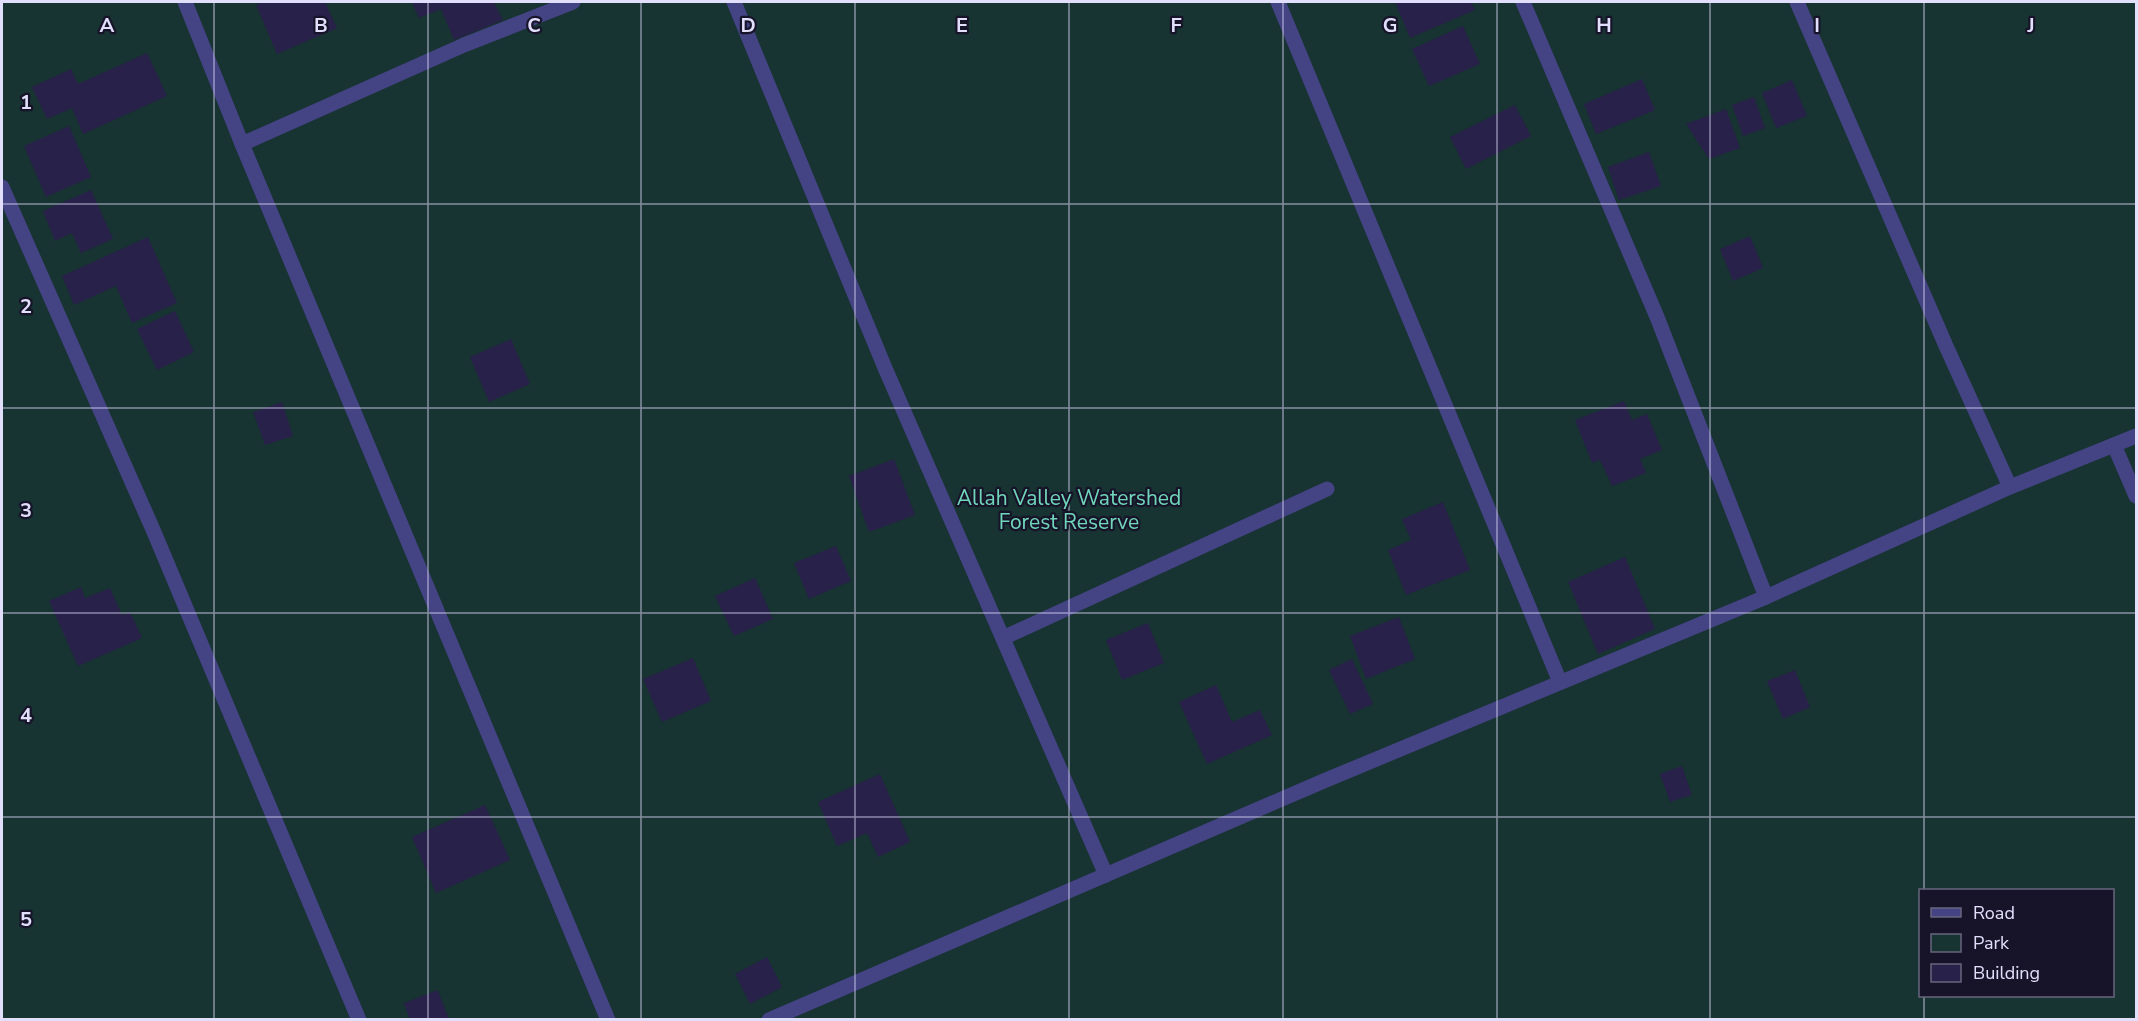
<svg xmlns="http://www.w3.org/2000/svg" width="2138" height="1021" font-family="'Nunito Sans',sans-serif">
<rect width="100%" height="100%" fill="#17142a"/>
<path fill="#173332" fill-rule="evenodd" d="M2 2H2136V1019L2 1020ZM1920 890H2112V996H1920Z"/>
<g fill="#282149">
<path d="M264 2H325L337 28 277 54 256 5Z"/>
<path d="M412 2H494L503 20 454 40 441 9 419 18Z"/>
<path d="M1395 2H1471L1475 10 1410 38Z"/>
<path d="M1463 26 1480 64 1429 86 1412 49Z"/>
<path d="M147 53 167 96 83 134 72 108 47 119 32 87 71 69 78 84Z"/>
<path d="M1642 79 1655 110 1596 134 1584 104Z"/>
<path d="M1792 80 1807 116 1776 128 1762 93Z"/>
<path d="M1754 97 1765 128 1743 136 1732 105Z"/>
<path d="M1515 105 1531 136 1466 169 1450 137Z"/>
<path d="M1726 109 1740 148 1709 159 1686 124Z"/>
<path d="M69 126 91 177 46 197 24 146Z"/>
<path d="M1649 152 1661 186 1619 200 1608 167Z"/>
<path d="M91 190 113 239 81 253 72 233 55 241 43 211Z"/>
<path d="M1750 236 1763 268 1733 281 1720 249Z"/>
<path d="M148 237 177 303 132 323 116 286 74 305 62 276Z"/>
<path d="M175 311 194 352 157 370 137 329Z"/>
<path d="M511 339 530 384 489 402 470 357Z"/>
<path d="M1624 401 1632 420 1647 414 1662 450 1640 459 1646 473 1612 486 1600 460 1592 463 1575 420Z"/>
<path d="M282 402 293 436 265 445 253 412Z"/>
<path d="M894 459 915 515 869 532 849 476Z"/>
<path d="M1443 502 1470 570 1406 595 1388 550 1411 540 1402 519Z"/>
<path d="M836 546 851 581 809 599 794 563Z"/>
<path d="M1625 557 1655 629 1598 654 1568 582Z"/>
<path d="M755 578 773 619 734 636 715 596Z"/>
<path d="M81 587 85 598 110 588 122 615 130 612 142 638 78 666 49 601Z"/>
<path d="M1399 617 1415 659 1366 679 1350 636Z"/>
<path d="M1148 623 1164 663 1122 680 1106 640Z"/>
<path d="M693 658 711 701 662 722 643 679Z"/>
<path d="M1352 659 1373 704 1350 714 1329 670Z"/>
<path d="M1795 670 1810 707 1783 719 1767 681Z"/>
<path d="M1216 685 1232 722 1260 710 1272 735 1207 764 1179 702Z"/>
<path d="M1682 766 1692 795 1670 802 1660 774Z"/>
<path d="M880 774 910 842 878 857 867 833 837 846 818 802Z"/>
<path d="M485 805 510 860 436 893 412 837Z"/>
<path d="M767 957 782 987 750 1004 735 974Z"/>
<path d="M438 990 449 1020H410L404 1003Z"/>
</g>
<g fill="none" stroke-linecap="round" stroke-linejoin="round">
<g stroke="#444384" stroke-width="15">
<path d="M185 2 242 144 464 45 573 2"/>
<path d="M734 2 885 368 1106 875"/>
<path d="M1278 2 1560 682"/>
<path d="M1523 2 1657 317 1766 597"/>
<path d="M1797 2 1946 346 2010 487"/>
<path d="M242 144 608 1020"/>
<path d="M2 187 154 532 359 1020"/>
<path d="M2114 445 2136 496"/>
<path d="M1003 638 1327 489"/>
<path d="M769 1020 1326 780 1766 597 2010 487 2136 436"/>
</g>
</g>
<path fill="none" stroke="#e2dffc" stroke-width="1.5" stroke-opacity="0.55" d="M214 2V1020M428 2V1020M641 2V1020M855 2V1020M1069 2V1020M1283 2V1020M1497 2V1020M1710 2V1020M1924 2V890M2 204H2136M2 408H2136M2 613H2136M2 817H2136M1924 996V1020"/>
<g text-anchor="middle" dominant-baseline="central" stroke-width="4.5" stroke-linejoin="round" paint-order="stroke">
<g font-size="21" fill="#70d7bb" stroke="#17142a">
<text x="1069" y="498">Allah Valley Watershed<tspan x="1069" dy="24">Forest Reserve</tspan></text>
</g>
</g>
<g font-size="20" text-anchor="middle" font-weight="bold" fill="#e2dffc" stroke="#17142a" stroke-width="4.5" stroke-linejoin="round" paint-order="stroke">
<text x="107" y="32">A</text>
<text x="321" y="32">B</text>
<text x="534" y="32">C</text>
<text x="748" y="32">D</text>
<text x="962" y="32">E</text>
<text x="1176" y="32">F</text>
<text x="1390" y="32">G</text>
<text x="1604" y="32">H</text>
<text x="1817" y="32">I</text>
<text x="2031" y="32">J</text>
<text x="26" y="109">1</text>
<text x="26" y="313">2</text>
<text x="26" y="517">3</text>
<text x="26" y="722">4</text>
<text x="26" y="926">5</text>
</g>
<rect width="2138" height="1021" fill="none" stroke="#e2dffc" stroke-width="6"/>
<rect x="1919" y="889" width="195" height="108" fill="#17142a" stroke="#68657e" stroke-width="1.5"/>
<rect x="1931" y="908" width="30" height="9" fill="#444384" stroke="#68657e" stroke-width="1.5"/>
<text x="1973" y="919" font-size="18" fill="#e2dffc">Road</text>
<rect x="1931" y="934" width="30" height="18" fill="#173332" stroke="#68657e" stroke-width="1.5"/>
<text x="1973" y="949" font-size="18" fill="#e2dffc">Park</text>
<rect x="1931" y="964" width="30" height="18" fill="#282149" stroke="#68657e" stroke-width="1.5"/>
<text x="1973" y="979" font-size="18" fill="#e2dffc">Building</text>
</svg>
